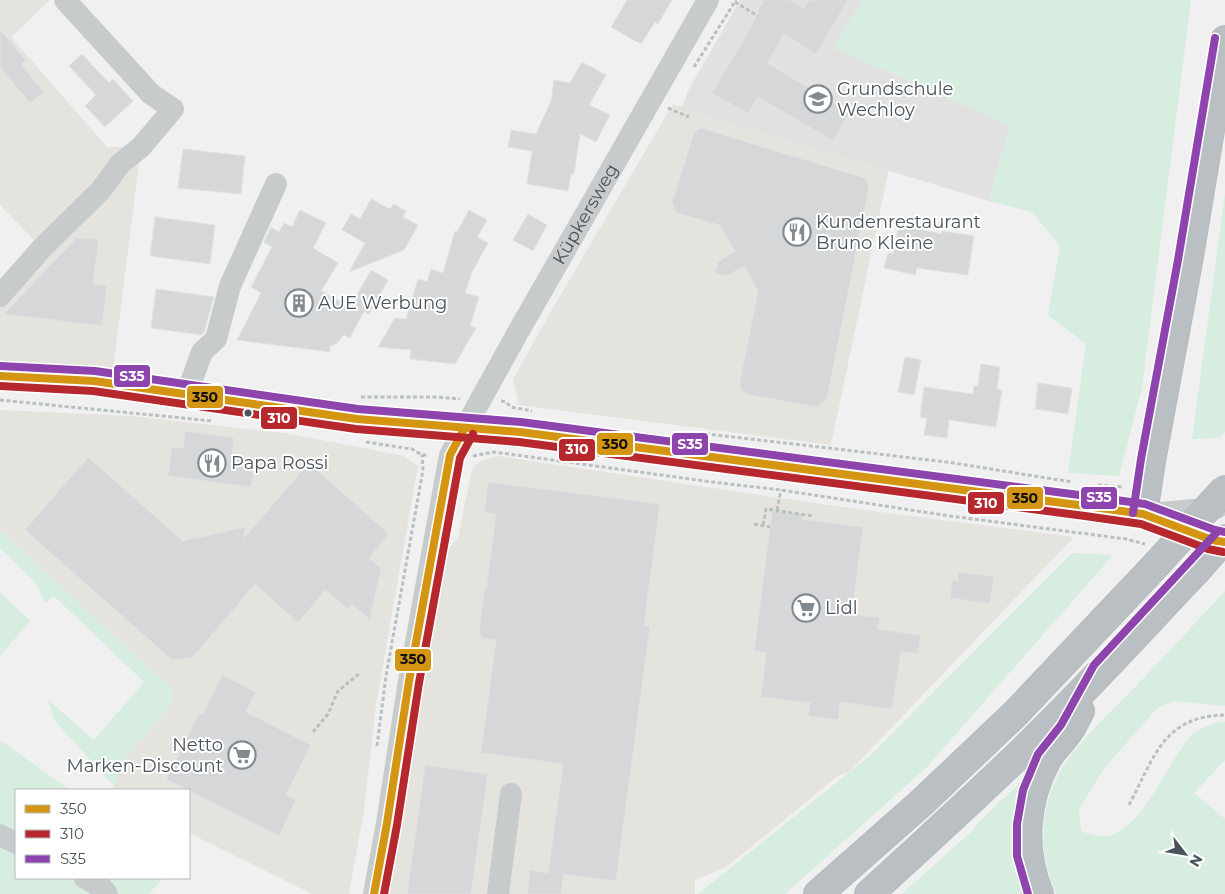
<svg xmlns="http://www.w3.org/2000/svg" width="1225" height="894" font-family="Montserrat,sans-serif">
<rect width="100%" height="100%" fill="#f0f0f0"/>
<g fill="#e5e3de">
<path d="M0 0H50L11 37 107 147H141L113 370 0 364V296L42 248 0 205Z"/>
<path d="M673 104 889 169 831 445 519 405 513 379 554 306Z"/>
<path d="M0 410 130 416 291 434 404 456 418 466 376 705 364 811 349 894H312L189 833V790H113L123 760 171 706 173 690 0 530Z"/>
<path d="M498 456 842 507 1074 537 849 772 838 776 725 868 695 880V894H383L421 696 445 552 458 538 472 469 479 462Z"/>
</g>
<path fill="#e2e1e1" d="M740 0H862L834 48 1010 125 989 201 682 108 688 91Z"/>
<g fill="#d6eddf">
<path d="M862 0H1191L1142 388 1119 476 1068 473 1086 344 1048 315 1060 246 1032 212 989 201 1010 125 834 48Z"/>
<path d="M1225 193V432L1219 438 1192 439Z"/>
<path d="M0 530 173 690 171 706 123 760 115 787 55 721 47 699 94 740 144 682 54 596 45 603 36 583 0 548Z"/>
<path d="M1072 553 1113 555 926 768 785 894H698L872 754Z"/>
<path d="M1225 591V706L1173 701 1156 709 1102 771 1079 810 1081 831C1087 833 1094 836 1100 836 1138 840 1167 764 1188 739 1196 729 1212 723 1225 722V760L1194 793 1225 819V894H1057C1037 854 1039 805 1063 767 1083 737 1112 711 1137 685 1167 654 1196 622 1225 591Z"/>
<path d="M0 592 30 621 0 656Z"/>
<path d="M0 740 70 790H16V878H163L149 894H0Z"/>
<path d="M1027 776 1032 894H902L972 831 977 824Z"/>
</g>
<g fill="#d6d7d8" stroke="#e2e2e3">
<path d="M627 0H672L658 24 655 22 641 44 611 27Z"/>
<path d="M764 0H791L804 8 809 0H848L816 54 784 34 767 63 850 112 833 141 758 97 748 114 712 93 759 13 757 12Z"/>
<path d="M0 30 26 60 21 65 44 92 30 103 0 68Z"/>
<path d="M82 54 109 83 113 79 133 101 105 127 85 106 96 95 69 66Z"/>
<path d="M582 62 606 75 589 105 610 115 596 142 580 134 574 174H571L568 191 527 184 532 151 508 147 511 130 536 134 551 101 554 80 570 83Z"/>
<path d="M701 128 865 178 869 187 827 399 816 407 745 394 739 385 758 291 744 266 727 276 715 273 718 262 735 251 719 225 677 213 672 203 694 132Z"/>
<path d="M183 149 245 156 241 194 178 188Z"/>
<path d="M371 199 390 209 393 204 406 211 403 217 418 225 404 250 349 272 365 243 342 230 351 214 360 219Z"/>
<path d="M300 210 326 223 313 248 338 263 321 291 350 307 371 270 388 280 369 314 364 311 350 338 344 335 336 344 330 346V352L237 340 261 293 251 287 272 247 264 242 271 227 279 232 284 223 292 227Z"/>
<path d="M469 210 487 220 477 237 488 243 472 272 465 293 479 297 470 326 476 328 455 364 410 359 411 350 378 347 395 318 406 319 418 279 427 282 431 269 443 273 455 231 457 232Z"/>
<path d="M528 214 547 225 533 251 513 240Z"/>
<path d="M155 217 215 225 210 264 150 256Z"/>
<path d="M899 225 942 234V231L974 236 968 275 917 268 915 275 884 268 888 253 893 254Z"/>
<path d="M76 238 99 239 93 284 107 286 102 326 4 314Z"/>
<path d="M156 289 214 297 204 332 201 335 151 328Z"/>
<path d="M905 357 921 360 914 395 898 392Z"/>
<path d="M981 364 1000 367 997 389 1002 390 996 427 949 420 947 438 924 435 927 418 920 417 924 387 973 394 974 386H978Z"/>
<path d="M1038 383 1072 388 1068 414 1035 409Z"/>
<path d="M185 431 234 438 232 455 255 458 251 487 168 476 172 447 183 448Z"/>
<path d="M88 457 183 541 245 527 244 538 309 463 389 534 369 558 381 568 370 620 352 604 348 609 325 590 298 623 255 584 192 658 172 660 25 530Z"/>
<path d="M488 482 660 504 644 626 650 627 616 881 564 874 561 894H527L530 870 548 873 563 764 481 753 496 640 482 638 479 633 484 591 486 589 496 514 484 512Z"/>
<path d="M772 511 803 515 802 519 863 527 852 614 880 618 878 629 921 635 918 654 901 652 892 709 840 702 838 720 808 716 810 703 761 697 766 653 754 651Z"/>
<path d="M958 572 994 576 990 604 950 598 952 580 958 581Z"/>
<path d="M222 675 256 692 246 712 311 745 286 795 296 800 279 836 166 779 199 713 202 715Z"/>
<path d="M425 765 488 774 471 894H407Z"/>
</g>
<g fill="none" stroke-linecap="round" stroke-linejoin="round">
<g stroke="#b6babe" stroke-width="30">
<g id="highway">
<path d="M1143 514 1151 461 1188 262 1225 40"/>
<path d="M818 894 920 804 1015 714 1156 565"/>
<path d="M869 894C925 843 981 792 1035 739 1090 685 1142 628 1195 572"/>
<path d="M1039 894C1021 850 1024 801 1047 759 1053 749 1062 741 1069 731 1073 725 1076 718 1080 711"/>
</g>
</g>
<g stroke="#b7c2bf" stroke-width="3" stroke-dasharray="4 2.5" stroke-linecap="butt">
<path d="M735 2 758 16"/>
<path d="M694 67 736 0"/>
<path d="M668 108 689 117"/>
<path d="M361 397H435L460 399"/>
<path d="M0 400 213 421"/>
<path d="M501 401 506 402 511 407 532 411"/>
<path d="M699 433 947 462 1072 482"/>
<path d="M366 442 412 449 422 455H429"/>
<path d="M473 456 494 452 712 482 781 490 950 516 1126 539 1145 544"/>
<path d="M1098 485 1124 487"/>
<path d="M777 510 781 490"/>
<path d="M754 524 770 527"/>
<path d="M763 525 766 509 813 516"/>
<path d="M313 732 328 714 338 691 360 673"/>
<path d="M377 746 386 676 423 470 422 455"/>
<path d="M1129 805C1154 758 1163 716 1225 715"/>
</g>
<g stroke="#c8cbcc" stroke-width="22">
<path d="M0 296 42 248 101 190 120 164 141 147 173 109 151 94 65 0"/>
<path d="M0 376 94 381 357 419 520 432 1086 506 1143 514 1212 540 1225 542"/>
<path d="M189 394 191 382 202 352 216 339 230 286 276 184"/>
<path d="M1149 514 1217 508"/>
<path d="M0 835 16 843"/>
<path d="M85 878 101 887 107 894"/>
<path id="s1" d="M374 894 387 823 409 681 450 455 517 334 708 0"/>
<path d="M498 894 511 794"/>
</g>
<use href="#highway" stroke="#babfc3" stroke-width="28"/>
<g stroke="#b6babe" stroke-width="30" stroke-linecap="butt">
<g id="highway-bridge">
<path d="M1156 565 1225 489"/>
<path d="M1195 572 1225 538"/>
</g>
</g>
<use href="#highway-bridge" stroke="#babfc3" stroke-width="28"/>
<g stroke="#fff" stroke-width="11">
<g id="bus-1">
<path d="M0 376 94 381 357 419 520 432 1086 506 1143 514 1212 540 1225 542"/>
<path d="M374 894 387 823 409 681 450 455 464 429"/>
</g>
</g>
<g stroke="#fff" stroke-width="11">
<g id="bus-2">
<path d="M0 386 93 391 356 429 519 442 1085 516 1141 524 1208 549 1223 552"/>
<path d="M384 894 397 825 419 683 460 458 473 434"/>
</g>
</g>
<g stroke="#fff" stroke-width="11">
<g id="bus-3">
<path d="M1 366 95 371 358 409 521 422 1087 496 1145 504 1215 530 1225 532"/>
<path d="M1133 513 1141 459 1178 260 1215 38"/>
<path d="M1028 894 1017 856V824L1023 790 1038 754 1061 725 1094 665 1218 531"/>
</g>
</g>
<use href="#bus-1" stroke="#d49512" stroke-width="8"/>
<use href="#bus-2" stroke="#b7282e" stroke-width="8"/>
<use href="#bus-3" stroke="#8e44ad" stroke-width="8"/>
</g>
<defs>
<g id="school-ring" transform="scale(1.4375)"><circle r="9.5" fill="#fff" stroke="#838a8f" stroke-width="1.5"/><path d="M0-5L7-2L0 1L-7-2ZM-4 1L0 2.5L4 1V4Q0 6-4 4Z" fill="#838a8f"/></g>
<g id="restaurant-ring" transform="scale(1.4375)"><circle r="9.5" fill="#fff" stroke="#838a8f" stroke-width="1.5"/><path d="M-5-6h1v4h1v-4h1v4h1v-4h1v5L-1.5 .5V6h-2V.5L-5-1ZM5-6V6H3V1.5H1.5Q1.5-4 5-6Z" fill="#838a8f"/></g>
<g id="building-ring" transform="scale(1.4375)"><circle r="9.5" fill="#fff" stroke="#838a8f" stroke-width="1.5"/><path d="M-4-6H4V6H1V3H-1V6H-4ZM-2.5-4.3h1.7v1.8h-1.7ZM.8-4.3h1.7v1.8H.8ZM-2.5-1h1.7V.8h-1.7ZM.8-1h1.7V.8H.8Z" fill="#838a8f"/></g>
<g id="supermarket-ring" transform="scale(1.4375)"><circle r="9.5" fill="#fff" stroke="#838a8f" stroke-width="1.5"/><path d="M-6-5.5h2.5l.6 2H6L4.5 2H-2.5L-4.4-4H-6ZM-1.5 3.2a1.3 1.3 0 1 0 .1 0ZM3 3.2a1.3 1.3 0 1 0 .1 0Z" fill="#838a8f"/></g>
</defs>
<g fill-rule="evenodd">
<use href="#school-ring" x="818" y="99"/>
<use href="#restaurant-ring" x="797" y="232"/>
<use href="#building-ring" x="299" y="303"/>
<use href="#restaurant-ring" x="212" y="463"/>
<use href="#supermarket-ring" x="806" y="608"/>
<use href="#supermarket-ring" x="242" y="755"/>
</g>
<circle fill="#49535b" stroke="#fff" stroke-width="2" cx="248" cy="413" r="4.5"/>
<g text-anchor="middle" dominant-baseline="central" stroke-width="4" stroke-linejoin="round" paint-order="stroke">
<g font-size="18" fill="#49535b" stroke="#fff" text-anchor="start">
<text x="837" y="89">Grundschule<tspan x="837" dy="21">Wechloy</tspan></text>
<text x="816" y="222">Kundenrestaurant<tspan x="816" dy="21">Bruno Kleine</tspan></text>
<text x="318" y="303">AUE Werbung</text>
<text x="231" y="463">Papa Rossi</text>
<text x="825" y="608">Lidl</text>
<text x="223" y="745" text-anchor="end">Netto<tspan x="223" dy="21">Marken-Discount</tspan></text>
</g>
<g font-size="18" fill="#49535b" stroke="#fff">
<text stroke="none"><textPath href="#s1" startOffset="722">Küpkersweg</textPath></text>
</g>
</g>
<g stroke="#fff" stroke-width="2">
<rect x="113" y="364" width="38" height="24" rx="5" fill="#8e44ad"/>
<rect x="186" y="385" width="38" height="24" rx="5" fill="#d49512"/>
<rect x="260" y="406" width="38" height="24" rx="5" fill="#b7282e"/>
<rect x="671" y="432" width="38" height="24" rx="5" fill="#8e44ad"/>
<rect x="596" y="432" width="38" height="24" rx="5" fill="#d49512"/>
<rect x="558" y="438" width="38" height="24" rx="5" fill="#b7282e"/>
<rect x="1080" y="486" width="38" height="24" rx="5" fill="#8e44ad"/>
<rect x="1006" y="486" width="38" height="24" rx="5" fill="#d49512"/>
<rect x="967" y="491" width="38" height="24" rx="5" fill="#b7282e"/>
<rect x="394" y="648" width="38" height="24" rx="5" fill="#d49512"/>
</g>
<g font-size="14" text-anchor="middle" font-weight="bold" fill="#fff">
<text x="132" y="381">S35</text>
<text x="279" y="423">310</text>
<text x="690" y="449">S35</text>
<text x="577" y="454">310</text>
<text x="1099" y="502">S35</text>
<text x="986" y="508">310</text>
</g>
<g font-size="14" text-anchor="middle" font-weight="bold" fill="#111">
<text x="205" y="402">350</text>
<text x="615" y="449">350</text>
<text x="1025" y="503">350</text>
<text x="413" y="664">350</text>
</g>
<rect x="15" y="789" width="175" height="90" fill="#ffffff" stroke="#b6babd"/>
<rect x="25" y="805" width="25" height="8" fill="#d49512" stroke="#b6babd"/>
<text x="60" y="814" font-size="15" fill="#49535b">350</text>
<rect x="25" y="830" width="25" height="8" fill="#b7282e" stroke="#b6babd"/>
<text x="60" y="839" font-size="15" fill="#49535b">310</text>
<rect x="25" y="855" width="25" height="8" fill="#8e44ad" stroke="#b6babd"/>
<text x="60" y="864" font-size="15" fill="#49535b">S35</text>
<g transform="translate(1185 854) rotate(121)" stroke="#ffffff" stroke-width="4" paint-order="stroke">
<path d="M0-4L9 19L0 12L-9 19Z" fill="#49535b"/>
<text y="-8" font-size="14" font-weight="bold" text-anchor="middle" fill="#49535b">N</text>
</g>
</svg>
